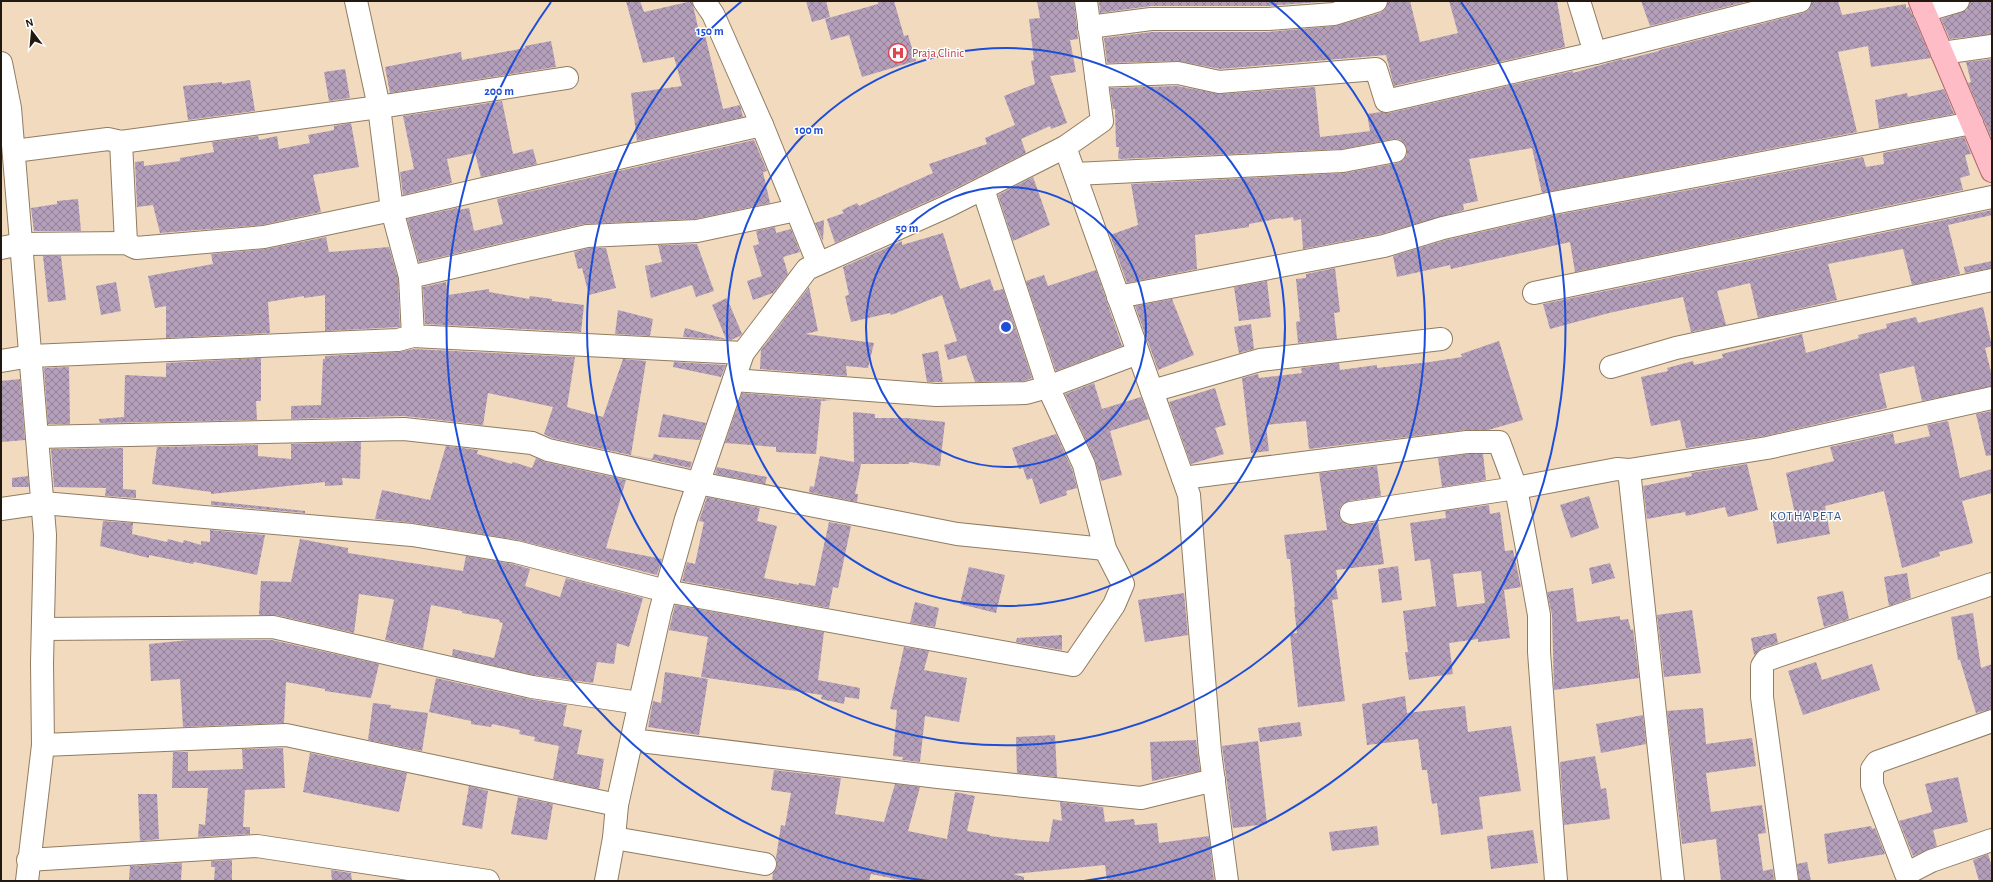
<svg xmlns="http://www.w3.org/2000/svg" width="1993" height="882" font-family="'Alegreya Sans',sans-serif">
<defs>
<pattern id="building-cross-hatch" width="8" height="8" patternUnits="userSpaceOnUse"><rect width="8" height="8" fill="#b49fba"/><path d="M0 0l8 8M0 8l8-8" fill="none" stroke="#928196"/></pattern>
</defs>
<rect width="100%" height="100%" fill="#f1dabe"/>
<g fill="url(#building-cross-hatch)" fill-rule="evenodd">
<path d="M626 1H640L644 12 692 1 700 36 705 35 723 109 740 105 743 117 637 141 631 93 682 86 674 57 643 63Z"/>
<path d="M806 1H826L830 17 812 22Z"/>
<path d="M878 1H894L904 36 908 35 916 61 862 77 849 35 831 40 825 19 878 4Z"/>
<path d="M1037 1H1074L1078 39 1070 40 1076 72 1050 76 1067 123 1051 129 1050 126 1021 139 1026 153 942 195 835 243 827 219 844 213 842 210 857 203 859 206 933 173 929 164 987 144 985 138 1015 125 1004 96 1035 84 1031 61 1034 60 1029 19 1040 18Z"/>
<path d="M1099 1H1334L1268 6H1151L1100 13Z"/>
<path d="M1388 1H1410L1420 42 1458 33 1449 1H1557L1565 47 1394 86 1386 55 1220 69 1178 61 1107 63 1104 38 1152 32H1268L1335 26 1380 13 1385 9Z"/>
<path d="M1641 1H1749L1650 26Z"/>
<path d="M1812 1H1838L1842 15 1906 4V8L1909 7 1931 58 1871 67 1868 46 1838 52 1857 132 1542 193 1532 148 1469 159 1478 201 1463 204 1464 210 1381 234 1303 249 1301 219 1294 221 1293 217 1281 219V218L1249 224V227L1195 235 1197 269 1127 283 1110 235 1138 225 1131 184 1345 173 1398 163 1403 160 1407 155V149L1404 143 1399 139H1393L1342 149 1120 159 1118 158 1119 147H1116L1115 109H1113L1110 88 1177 86 1220 94 1315 87 1320 137 1338 135 1370 131 1367 114 1381 112 1389 113 1573 71V73L1622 59 1623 60 1659 51V50L1803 13 1809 10Z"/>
<path d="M1970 1H1992V34L1950 39 1941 19 1967 10Z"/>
<path d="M551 41 556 67 390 93 385 67 461 52 462 60 525 48V46Z"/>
<path d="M1992 59V139L1968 83 1971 82 1966 62Z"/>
<path d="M345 69 350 98 329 101 324 72Z"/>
<path d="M250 80 255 111 188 120 183 86 222 82V84Z"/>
<path d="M1944 89 1954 114 1879 128 1875 100 1907 93 1908 97Z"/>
<path d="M502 101 513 154 533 149 537 164 481 177 475 153 447 159 452 183 403 195 400 172 414 169 403 116Z"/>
<path d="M351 123 359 167 313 175 321 212 262 225 160 233 153 205 137 207 135 162 144 161V166L180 161V158L214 152 212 142 258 136 259 140 277 136 279 149 310 143 308 135 334 130V126Z"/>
<path d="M1964 137 1971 154 1965 155 1970 175 1960 178 1963 190 1575 272 1570 242 1451 269 1450 265 1397 277 1393 256 1446 240 1551 216 1863 157 1866 167 1884 164 1883 153Z"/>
<path d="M754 140 767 171 763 172 770 203 695 219 584 224 419 262 407 219 457 208 458 210 469 208 474 231 503 224 497 199Z"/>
<path d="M1033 177 1050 225 1013 241 998 195Z"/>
<path d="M78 199 81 231H34L31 208 57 204V201Z"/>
<path d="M1992 210V215L1948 225 1960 274 1912 285 1903 249 1828 264 1837 300 1758 318 1750 283 1717 291 1726 325 1691 332 1683 297 1609 313 1550 329 1543 304Z"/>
<path d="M824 220 823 241 815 223Z"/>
<path d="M775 227 776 233 791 229 800 252 783 257 788 274 773 293 753 300 747 281 762 276 753 246 759 244 756 231Z"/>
<path d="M943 233 960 289 990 279 994 291 1003 289 1032 378 1024 381 975 382 966 355 948 360 944 345 957 341 942 295 891 315 890 313 851 322 845 296 849 295 843 267 902 241V245Z"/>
<path d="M326 237 329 252 389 247 398 279 400 327 325 331V295L304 298V296L268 302 270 333 166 338V306L155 308 148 276 213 264 211 254 266 249Z"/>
<path d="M697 244 714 291 696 297 692 285 651 298 645 266 662 262 658 245Z"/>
<path d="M589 248H606L616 288 589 295 582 268 578 269 574 252Z"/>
<path d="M43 256H61L66 300 48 302Z"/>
<path d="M1992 261V268L1965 273 1964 267Z"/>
<path d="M1335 268 1340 312 1334 313 1337 339 1298 343 1296 322 1300 321 1296 279 1306 278V274Z"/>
<path d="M1096 270 1122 346 1056 371 1026 281 1044 275 1048 286Z"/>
<path d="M1267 281 1271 317 1239 321 1234 287Z"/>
<path d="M116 282 121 311 101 315 96 286Z"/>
<path d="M446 282 448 295 489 289V292L529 299 530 296 552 299V301L584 305 581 332 425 324 423 287Z"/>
<path d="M809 287 818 331 805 334 874 343 868 368 846 366 847 376 760 369 761 350Z"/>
<path d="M727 298 742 334 740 336 731 340 683 337 685 328 726 339 712 305Z"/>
<path d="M1172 299 1194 355 1158 370 1135 306Z"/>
<path d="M1983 307 1992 346 1985 348 1992 376V386L1922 401 1914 366 1879 374 1887 408 1765 436 1686 448 1680 420 1651 426 1641 377 1668 371 1667 368 1693 361 1694 365 1723 358 1722 354 1802 334 1806 353 1859 338 1858 335 1887 328 1886 324 1916 317 1918 323Z"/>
<path d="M618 310 653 319 650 336 615 334Z"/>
<path d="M1251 324 1254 349 1239 353 1234 327Z"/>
<path d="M1499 341 1523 420 1488 430H1465L1309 449 1306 421 1266 425 1269 451 1251 453 1242 378 1258 374 1259 378 1302 373 1301 368 1339 363 1340 370 1377 365V368L1430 362 1462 357 1461 354Z"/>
<path d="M414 349 575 357 567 407 603 417 623 359 646 361 631 455 652 459 654 454 692 462 690 468 552 438 544 434 553 407 488 393 483 425 404 416 291 419V406L321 405 323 359H325V356L399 352Z"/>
<path d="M938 351 943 382H927L922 354Z"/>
<path d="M261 358V401H256L257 420 100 423 99 419 124 417 125 375 166 377V363Z"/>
<path d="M674 362 726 365 721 377 673 367Z"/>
<path d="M69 367 70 424H48L44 368Z"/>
<path d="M20 379 25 440 1 442V381Z"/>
<path d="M1094 383 1102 409 1141 397 1149 419 1110 431 1122 475 1101 481 1095 460 1065 394Z"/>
<path d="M1215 388 1226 425 1215 428 1224 454 1191 464 1169 402Z"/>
<path d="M742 393 832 400 821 401 816 454 776 452V447L725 443Z"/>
<path d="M1992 411V455L1986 456 1976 414Z"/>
<path d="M853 412 875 414V418H907L945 422 940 466 909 462V464H861L855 494H858L857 502 809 492 810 486 814 487 820 456 854 462Z"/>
<path d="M663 414 706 423 700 440 658 437Z"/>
<path d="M1948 421 1960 478 1992 469V493L1962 501 1973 543 1939 552 1940 556 1902 568 1884 491 1825 506 1830 534 1777 544 1772 518 1795 514 1786 473 1834 461 1830 447 1893 433 1895 444 1930 436 1927 425Z"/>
<path d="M1056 434 1072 469 1077 488 1066 491 1067 495 1040 504 1032 478 1027 480 1023 468 1019 469 1012 448Z"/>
<path d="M361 442 360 479 342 478 343 485 325 486V482L211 494V492L152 484 157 447 258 445V456L291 459V444Z"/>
<path d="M446 446 478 450 477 454 512 464 513 462 532 468 536 458 545 462 626 480 606 548 662 559 657 575 518 540 414 523 375 519 382 490 430 500Z"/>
<path d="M123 448V489L136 490V498L105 496 106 488 54 487 51 449Z"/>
<path d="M1468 454H1483L1486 480 1442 487 1438 458Z"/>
<path d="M1747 464 1758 510 1728 517 1725 507 1686 516 1685 512 1647 519 1643 486 1692 476 1691 473Z"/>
<path d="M1377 466 1381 496 1349 501 1343 504 1339 509V514L1341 520 1347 525 1378 522 1384 564 1336 570 1338 581H1335L1338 599 1332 600 1345 701 1298 707 1290 634 1297 633 1294 607H1295L1290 559H1287L1284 535 1327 530 1319 473Z"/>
<path d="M717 467 767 477 765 484 715 474Z"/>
<path d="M28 476 29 487H12V478Z"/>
<path d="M1589 496 1599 528 1571 538 1560 505Z"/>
<path d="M707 497 760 508 757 521 777 526 764 578 799 585V583L815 586 829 522 851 526 838 588 833 587 829 608 682 581 687 562 695 564 704 522 699 521Z"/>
<path d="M211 501 305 511V513L211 505Z"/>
<path d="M1489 505 1490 514 1500 512 1505 551 1513 550 1521 587 1504 590 1510 638 1478 642V639L1449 643 1453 674 1409 680 1405 652H1408L1403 611 1436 606 1430 559 1415 561 1410 523 1446 518 1445 511ZM1481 571 1485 603 1457 607 1453 574Z"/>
<path d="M103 521 133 523 132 534 167 542 168 539 183 543 184 540 201 545V541L210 542V530L265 535 257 575 194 562 193 564 149 555V558L100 546Z"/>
<path d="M300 539 348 548V553L463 571 466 556 513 564 530 569 525 586 560 597 566 578 643 598 629 647 617 643 614 664 597 662 593 683 534 675 452 656 453 649 494 658 503 623 499 622 500 620 462 613V611L431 605 423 649 385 640 394 600 392 599 359 594 354 633 276 615H259L261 581 291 582Z"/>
<path d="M1610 563 1615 578 1592 584 1589 568Z"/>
<path d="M1398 566 1402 600 1382 603 1378 569Z"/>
<path d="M969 567 1005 575 996 613 960 604Z"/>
<path d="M1907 573 1911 598 1889 606 1884 577Z"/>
<path d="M1573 588 1577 622 1620 616V620L1628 619 1631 630 1633 629 1639 678 1554 690 1552 615 1547 592Z"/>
<path d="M1843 591 1849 619 1824 627 1817 597Z"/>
<path d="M1184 593 1188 635 1145 642 1138 600Z"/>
<path d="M915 602 939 608 935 627 910 623Z"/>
<path d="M675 605 824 632 818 680 860 688 859 699 845 697 844 704 821 699 822 695 701 677 708 637 669 630Z"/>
<path d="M1692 610 1701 673 1664 677 1657 615Z"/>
<path d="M1973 613 1981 668 1992 664V709L1976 713 1960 660H1958L1951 617Z"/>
<path d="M1776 633 1778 643 1762 648 1754 655 1751 638Z"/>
<path d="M1062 635V650L1016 642 1017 638Z"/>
<path d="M189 640H272L379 664 371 698 325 691V689L286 682 284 723 183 727 180 679 151 681 149 644Z"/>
<path d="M904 647 929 651 924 670 967 678 959 722 925 716 920 762 902 760 903 757 893 756 897 710 890 709Z"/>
<path d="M1816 662 1822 680 1872 664 1880 690 1803 715 1788 671Z"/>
<path d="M665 672 708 679 699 735 648 727 653 701 661 703Z"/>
<path d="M436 678 529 699 567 705 563 726 582 730 577 754 604 759 599 789 553 779 559 746 534 741 535 737 519 734 520 730 492 724 491 727 471 724V721L429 712Z"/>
<path d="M1405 696 1407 713 1465 706 1468 732 1511 726 1521 791 1479 797 1483 829 1441 835 1437 803 1432 804 1427 770H1422L1418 739 1367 745 1362 704Z"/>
<path d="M373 703 391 705 390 708 428 713 422 751 368 740Z"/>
<path d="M1703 708 1706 744 1752 738 1756 766 1706 773 1711 812 1762 805 1766 833 1758 834 1763 871 1773 869 1774 881H1721L1716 839 1682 844 1667 711Z"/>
<path d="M1643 715 1646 744 1601 753 1596 724Z"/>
<path d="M1300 722 1302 736 1260 742 1258 728Z"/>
<path d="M1055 735 1057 777 1017 773 1016 737Z"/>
<path d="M1196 740 1200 771 1152 781 1150 742Z"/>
<path d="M1258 741 1267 824 1233 828 1222 746Z"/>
<path d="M283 748 285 788 245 790 243 827H250V834L198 837 199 824 205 825 208 788H172L173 752H188V771L243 769 242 749Z"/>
<path d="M310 753 407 773 399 812 303 792Z"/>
<path d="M1595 756 1601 789 1606 788 1610 819 1564 825 1560 762Z"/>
<path d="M774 770 841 778 835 814 884 822 895 784 920 787 908 831 947 839 955 792 975 796 967 831 990 835V836L1022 840 1049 842 1053 819 1062 821 1060 802 1103 807 1105 822 1134 819 1135 825 1157 823 1159 843 1209 836 1214 881H1107L1105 865 1013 874 1024 877V881H905L871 874 869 881H772L773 873 777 866 776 858 781 825 785 826 791 793 771 790Z"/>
<path d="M1958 777 1968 822 1933 830 1937 846 1913 856 1899 821 1932 812 1925 784Z"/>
<path d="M469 786 488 791 482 829 462 825Z"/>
<path d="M138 794H157L159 839 140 841Z"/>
<path d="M518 797 553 804 547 840 511 834Z"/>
<path d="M1377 826 1379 845 1332 851 1329 832Z"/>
<path d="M1871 826 1872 829 1875 828 1885 854 1828 864 1824 834Z"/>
<path d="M1533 830 1538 863 1491 869 1487 836Z"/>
<path d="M1988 854 1992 867V881H1979L1973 860Z"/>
<path d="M232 860V881H214L215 867H211V861Z"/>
<path d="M1807 862 1811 881H1799L1797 864Z"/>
<path d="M182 863 181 881 129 880 130 866Z"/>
<path d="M331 870 351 873 352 881H332Z"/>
</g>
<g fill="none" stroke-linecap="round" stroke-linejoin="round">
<g stroke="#907c62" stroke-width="24">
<g id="minor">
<path d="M356 1 379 107 392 210 410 277 413 336 743 353"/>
<path d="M704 1 713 14 762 125 818 263"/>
<path d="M1579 1 1595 53"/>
<path d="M1924 11 1958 1"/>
<path d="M1089 27 1151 19H1268L1334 14 1376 1"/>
<path d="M1942 53 1992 46"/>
<path d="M1 63 10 108 45 535 42 663 43 745 27 881"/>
<path d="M1096 76 1178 73 1219 82 1376 69 1386 101 1595 53 1800 1"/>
<path d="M121 142 126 243"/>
<path d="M1065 147 1189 495 1210 752 1227 881"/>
<path d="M14 151 108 139 121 142 379 107 567 78"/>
<path d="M1075 174 1343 161 1395 151"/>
<path d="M1 248 21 244 126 243 136 248 264 237 392 210 762 125"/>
<path d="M410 277 587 236 697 231 796 210"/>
<path d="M1534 293 1992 197"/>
<path d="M1118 297 1384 246 1443 228 1548 204 1972 123"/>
<path d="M1 361 31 356 398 340 413 336"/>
<path d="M1611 367 1676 348 1992 280"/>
<path d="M734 380 936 395 1026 393 1048 387 1138 353"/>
<path d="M1152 391 1260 360 1441 339"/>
<path d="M37 437 404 429 532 443 548 450 698 483 957 534 1105 549"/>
<path d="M1629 470 1673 881"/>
<path d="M1183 478 1467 442H1499L1516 488 1539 615V652L1556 881"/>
<path d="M1 509 43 503 412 535 516 552 666 591 1073 665 1114 605 1123 584 1105 549 1084 465 1048 387 983 189"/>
<path d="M1351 513 1516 488 1617 469 1629 470 1767 448 1992 398"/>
<path d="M43 629 273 627 532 687 639 703"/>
<path d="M1992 721 1877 762 1872 769V785L1906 874 1931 861 1992 840"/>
<path d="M632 740 938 777 1141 798 1214 780"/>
<path d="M43 745 286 735 617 805"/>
<path d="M614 838 765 864"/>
<path d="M28 860 257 846 488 881"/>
<path d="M606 881 614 838 617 805 660 612 686 519 743 353 807 269 946 207 1065 147 1102 121 1086 1"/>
<path d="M1787 881 1762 697V666L1766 660 1992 584"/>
</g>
</g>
<g stroke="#b0666d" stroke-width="24">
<path id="major" d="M1920 1 1992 171"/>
</g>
<use href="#minor" stroke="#fff" stroke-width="22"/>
<use href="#major" stroke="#febcc6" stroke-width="22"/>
</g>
<g fill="none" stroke="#1d4ed8" stroke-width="2">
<circle cx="1006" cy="327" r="140"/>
<circle cx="1006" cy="327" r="279"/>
<path d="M1270 1A419 419 0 1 1 742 1"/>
<path d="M928 881A559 559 0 0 1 551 2M1461 2A559 559 0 0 1 1084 881"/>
</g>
<defs>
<g id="hospital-ring" transform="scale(1)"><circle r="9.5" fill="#fff" stroke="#e0444e" stroke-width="1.5"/><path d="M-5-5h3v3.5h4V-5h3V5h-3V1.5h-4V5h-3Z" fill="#e0444e"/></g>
</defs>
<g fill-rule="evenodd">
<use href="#hospital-ring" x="898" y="53"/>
</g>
<g text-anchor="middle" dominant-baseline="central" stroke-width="3" stroke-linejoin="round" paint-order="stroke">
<g font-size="12" fill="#be3a42" stroke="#fff" text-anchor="start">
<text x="912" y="53">Praja Clinic</text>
</g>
<g font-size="13" letter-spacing="1" fill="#2e588e" stroke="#fff">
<text x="1806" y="516">KOTHAPETA</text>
</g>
</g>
<circle cx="1006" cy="327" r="6" fill="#1d4ed8" stroke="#fff" stroke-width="2"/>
<g font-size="12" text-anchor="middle" font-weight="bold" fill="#1d4ed8" stroke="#fff" stroke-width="3" stroke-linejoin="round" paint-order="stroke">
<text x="710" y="35">150 m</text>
<text x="499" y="95">200 m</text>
<text x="809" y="134">100 m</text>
<text x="907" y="232">50 m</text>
</g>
<rect width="1993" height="882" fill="none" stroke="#21190f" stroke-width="4"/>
<g transform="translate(32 32) rotate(344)" stroke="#ffffff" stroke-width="3" paint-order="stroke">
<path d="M0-3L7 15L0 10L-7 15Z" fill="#21190f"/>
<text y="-6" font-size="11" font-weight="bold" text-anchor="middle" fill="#21190f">N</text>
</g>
</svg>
